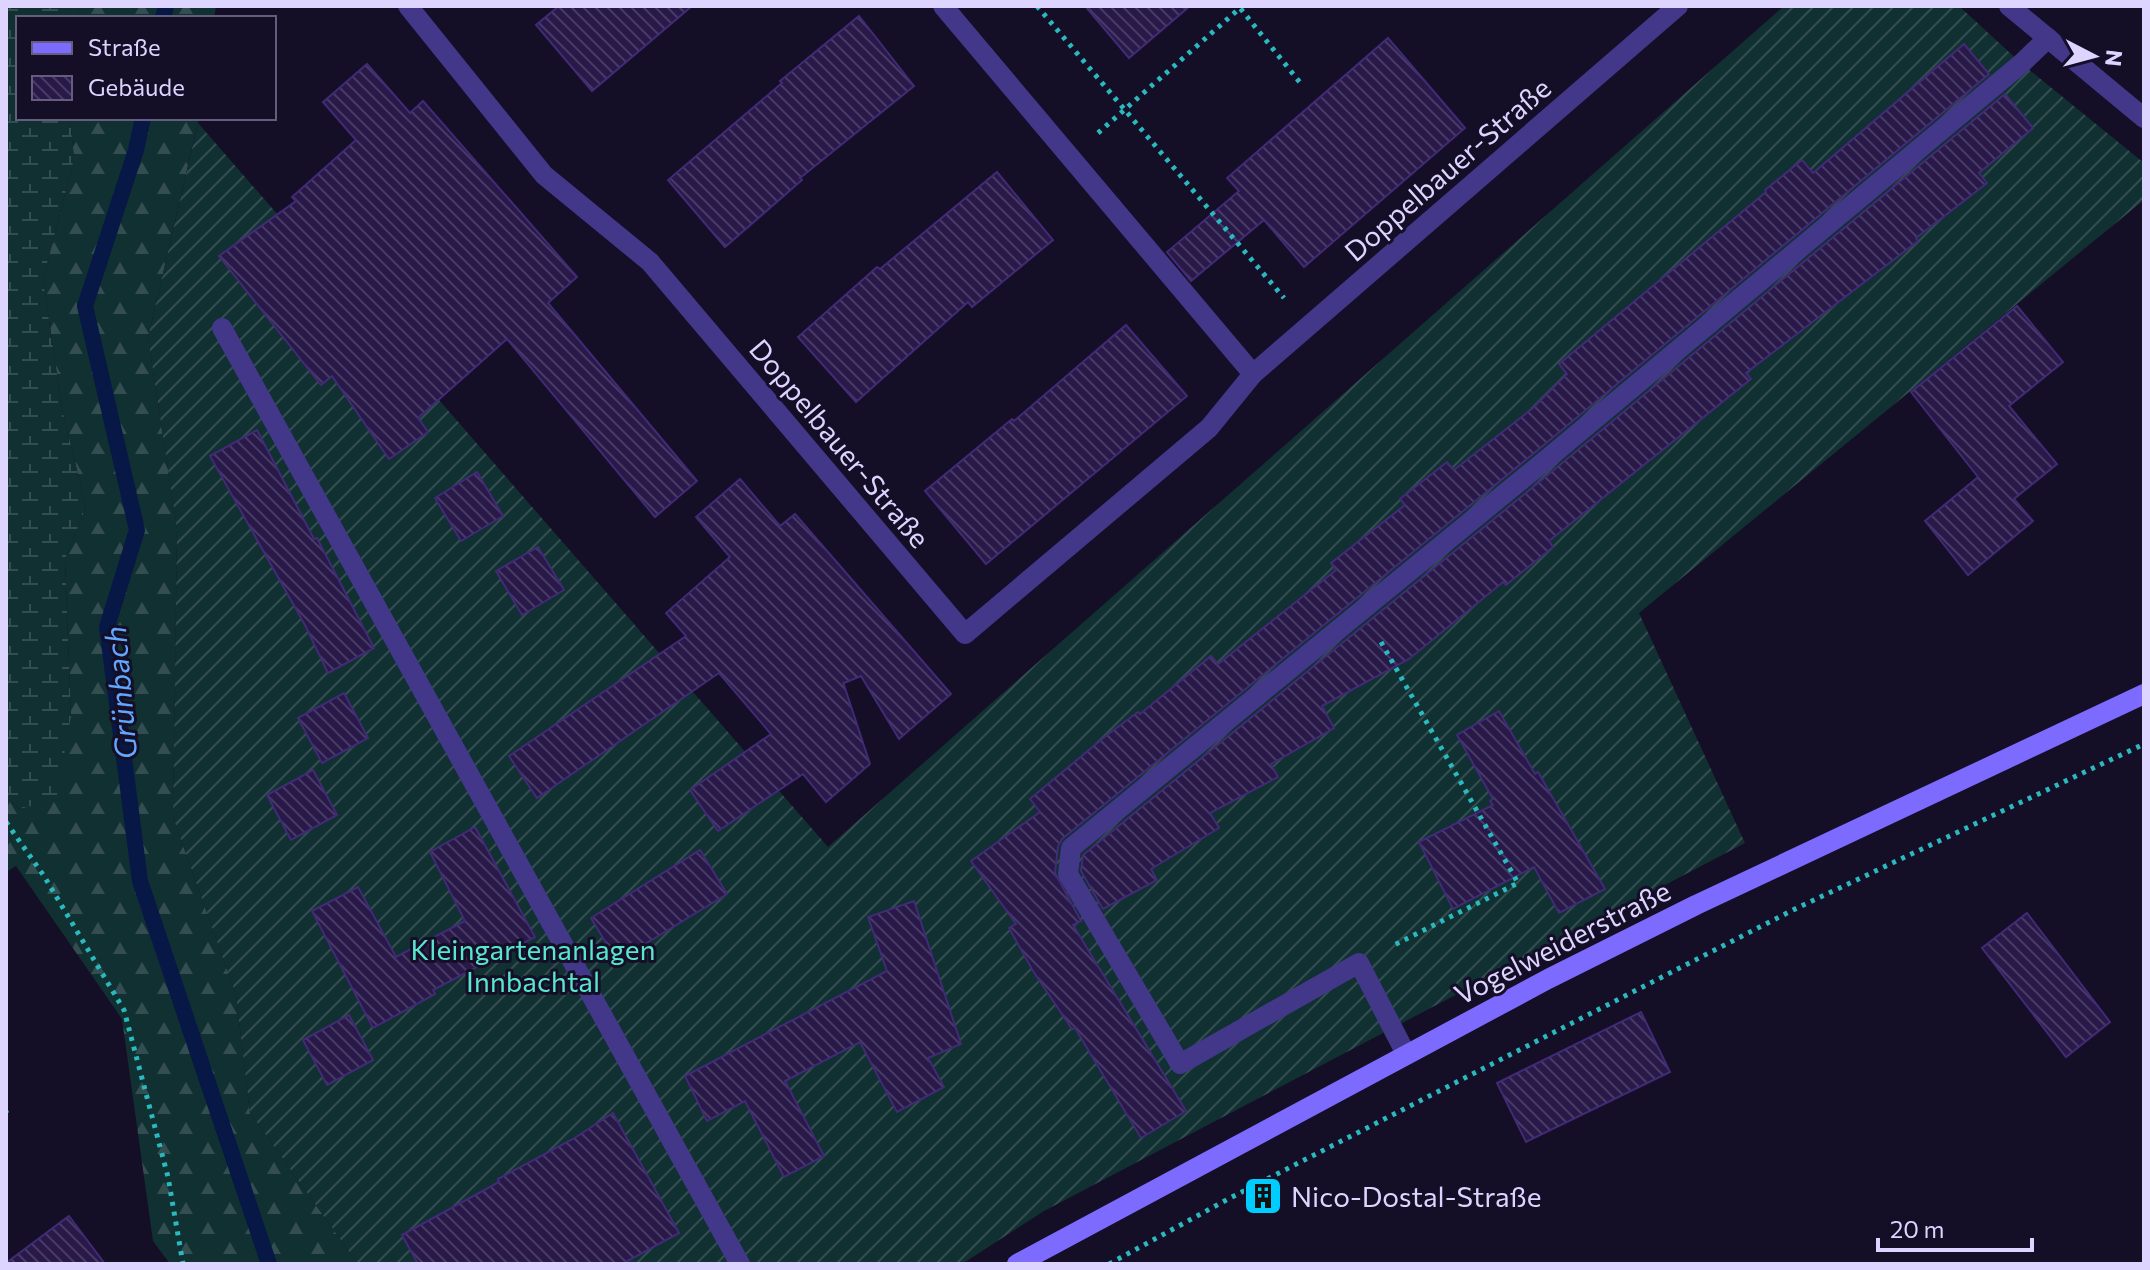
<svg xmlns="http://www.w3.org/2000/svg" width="2150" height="1270" font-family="Commissioner,sans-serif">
<defs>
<pattern id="forest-firs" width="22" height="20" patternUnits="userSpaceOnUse" patternTransform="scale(2)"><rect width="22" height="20" fill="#113032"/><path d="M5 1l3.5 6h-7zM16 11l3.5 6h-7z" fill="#334d51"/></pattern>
<pattern id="wetland-marsh" width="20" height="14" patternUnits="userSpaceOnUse" patternTransform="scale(2)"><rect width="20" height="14" fill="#113032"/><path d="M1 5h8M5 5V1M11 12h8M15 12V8" fill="none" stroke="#334d51"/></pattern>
<pattern id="garden-furrows" width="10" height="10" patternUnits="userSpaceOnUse" patternTransform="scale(2)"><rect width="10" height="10" fill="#113032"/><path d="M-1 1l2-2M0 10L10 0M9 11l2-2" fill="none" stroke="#334d51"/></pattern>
<pattern id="building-back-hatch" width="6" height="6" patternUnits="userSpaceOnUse" patternTransform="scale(2)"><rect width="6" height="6" fill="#281949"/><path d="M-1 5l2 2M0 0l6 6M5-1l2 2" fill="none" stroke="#473a64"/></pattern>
</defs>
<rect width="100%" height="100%" fill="#150e27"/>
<g fill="url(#forest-firs)">
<path d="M80 6H216L214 18H75Z"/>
<path d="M70 118H199L148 338 177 529 173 817 236 995 250 1113 358 1264H170L153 1241 122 1019 16 866 6 872V797L19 809 71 716 65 559 86 507 62 409 43 279 74 159Z"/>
</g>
<path fill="url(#wetland-marsh)" d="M6 6H80L75 18H18V118H70L74 159 43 279 62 409 86 507 65 559 71 716 56 800 19 809 6 797V443L8 431 6 424Z"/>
<path fill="url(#garden-furrows)" d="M1784 6H1959L2022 64 2144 163V200L1639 613 1745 843 1044 1211 962 1264H358L250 1113 236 995 173 817 177 529 148 338 198 123 828 847Z"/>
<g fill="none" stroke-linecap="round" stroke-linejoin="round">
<g stroke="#071847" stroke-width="16">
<path d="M163 18 166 6"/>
<path d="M143 118 136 150 85 306 137 530 107 627 140 881 269 1264"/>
</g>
</g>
<g fill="url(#building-back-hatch)" stroke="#412a76" stroke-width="2">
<path d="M559 6H692L592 91 536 25Z"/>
<path d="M1085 6H1190L1129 58Z"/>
<path d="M859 16 914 86 800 178 802 180 725 247 668 180 782 83 780 81Z"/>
<path d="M1388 38 1465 128 1304 267 1264 220 1191 281 1167 252 1239 191 1227 178Z"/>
<path d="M1964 44 1989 74 1539 449 1062 839 1058 846 1055 873 1081 921 1073 925 1186 1111 1141 1138 1075 1028 1072 1029 1033 971 1009 928 1016 924 971 861 1040 812 1030 799 1107 735 1138 712 1140 714 1211 656 1218 664 1336 570 1331 563 1405 505 1400 499 1447 462 1454 470 1533 408 1567 374 1559 364 1766 192 1765 190 1802 160 1813 173Z"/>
<path d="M367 64 410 113 423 101 577 277 548 303 697 481 655 517 507 339 418 418 428 432 389 459 332 376 321 385 219 256 296 201 292 197 356 140 323 102Z"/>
<path d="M2005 94 2033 128 1979 173 1987 183 1916 238 1918 241 1746 373 1751 379 1549 541 1553 547 1506 585 1503 582 1409 659 1322 706 1334 728 1271 764 1278 777 1210 813 1219 828 1151 869 1157 880 1103 909 1081 871 1083 855 1555 469Z"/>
<path d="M997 172 1053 240 972 307 968 302 856 402 798 337 877 267 880 269Z"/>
<path d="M2017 306 2063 362 2009 406 2057 464 2014 499 2033 521 1968 575 1925 521 1978 477 1911 392Z"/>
<path d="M1126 325 1187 396 986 564 925 491 1012 419 1014 421Z"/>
<path d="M257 430 314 539 317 538 374 648 328 673 306 627 210 456Z"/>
<path d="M477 472 503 516 461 541 435 498Z"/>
<path d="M740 479 780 526 795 514 951 694 899 739 861 676 844 683 843 682 870 764 826 802 803 774 718 831 690 790 771 734 719 673 537 798 509 756 686 636 666 613 730 557 696 517Z"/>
<path d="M538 547 564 590 522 615 496 571Z"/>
<path d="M344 693 368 738 322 763 298 718Z"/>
<path d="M1499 711 1535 774 1538 772 1605 889 1559 913 1534 867 1453 909 1419 842 1493 805 1490 801 1493 799 1457 735Z"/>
<path d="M313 770 337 815 291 840 267 795Z"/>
<path d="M475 827 535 937 433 990 435 994 373 1028 312 911 358 887 396 957 465 921 430 852Z"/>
<path d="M700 850 727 894 617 961 591 918Z"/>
<path d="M914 901 961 1044 928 1058 944 1087 897 1112 860 1042 785 1081 824 1156 784 1177 745 1101 707 1121 685 1076 887 971 868 917Z"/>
<path d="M2027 913 2110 1022 2066 1057 1982 948Z"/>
<path d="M1641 1012 1670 1072 1526 1142 1497 1083Z"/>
<path d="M349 1015 373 1060 327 1085 303 1040Z"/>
<path d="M613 1113 679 1233 622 1264H418L402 1235 499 1182 498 1179 573 1139Z"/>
<path d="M69 1216 105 1264H6V1263Z"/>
</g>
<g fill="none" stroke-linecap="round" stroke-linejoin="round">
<g stroke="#29b9be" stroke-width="5" stroke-dasharray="4 6" stroke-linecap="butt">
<path d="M1037 6 1284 298"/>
<path d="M1098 133 1240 8 1302 85"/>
<path d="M1381 642 1518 883 1392 946"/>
<path d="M6 822 44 876 124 1010 168 1177 183 1264"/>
<path d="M6 1111 8 1110"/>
<path d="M1109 1264 1230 1198 1793 910 2144 744"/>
</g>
<g stroke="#423789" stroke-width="20">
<path d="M222 328 740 1264"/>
<path d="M1406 1054 1359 963 1180 1064 1068 874 1071 848 1547 459 2022 63 2048 38"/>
</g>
<g stroke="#423789" stroke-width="20">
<path d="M408 6 544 175 650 262 965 634 1209 428 1253 374 1678 6"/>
<path d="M943 6 1253 374"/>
<path d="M2009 6 2144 118"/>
</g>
<path stroke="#7d6bff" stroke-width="20" d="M1017 1264 1548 979 1696 905 2144 694"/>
</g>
<defs>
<g id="building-square" transform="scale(2)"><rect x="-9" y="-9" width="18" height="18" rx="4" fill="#00cdff" stroke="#150e27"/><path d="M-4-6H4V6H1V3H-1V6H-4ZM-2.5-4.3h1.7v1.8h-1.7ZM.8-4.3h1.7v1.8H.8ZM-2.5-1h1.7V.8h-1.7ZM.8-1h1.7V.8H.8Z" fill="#111"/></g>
</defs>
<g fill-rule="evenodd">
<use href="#building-square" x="1263" y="1196"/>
</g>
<g text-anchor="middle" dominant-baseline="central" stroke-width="6" stroke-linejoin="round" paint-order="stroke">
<g font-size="28" fill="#ddd4ff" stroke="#150e27">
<text transform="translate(1447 169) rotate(-41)">Doppelbauer-Straße</text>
<text transform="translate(840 443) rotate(50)">Doppelbauer-Straße</text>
<text transform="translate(1562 942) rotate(-27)">Vogelweiderstraße</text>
</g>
<g font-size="28" fill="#59e6d1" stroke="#150e27">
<text x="533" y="949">Kleingartenanlagen<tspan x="533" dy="32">Innbachtal</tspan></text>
</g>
<g font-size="28" fill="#ddd4ff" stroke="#150e27" text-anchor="start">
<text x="1291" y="1196">Nico-Dostal-Straße</text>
</g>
<g font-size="30" font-style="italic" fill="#62a7ff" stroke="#150e27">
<text transform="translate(119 693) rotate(-95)">Grünbach</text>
</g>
</g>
<rect width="2150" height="1270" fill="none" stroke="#ddd4ff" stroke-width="16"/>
<rect x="16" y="16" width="260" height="104" fill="#150e27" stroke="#655d7d" stroke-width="2"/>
<rect x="32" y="42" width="40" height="12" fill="#7d6bff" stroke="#655d7d" stroke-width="2"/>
<text x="88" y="56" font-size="24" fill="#ddd4ff">Straße</text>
<rect x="32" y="76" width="40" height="24" fill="url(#building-back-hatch)" stroke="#655d7d" stroke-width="2"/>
<text x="88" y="96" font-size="24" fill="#ddd4ff">Gebäude</text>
<g transform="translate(2094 56) rotate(96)" stroke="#150e27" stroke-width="6" paint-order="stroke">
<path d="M0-6L14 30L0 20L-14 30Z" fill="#ddd4ff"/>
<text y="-12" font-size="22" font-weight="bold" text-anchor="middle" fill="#ddd4ff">N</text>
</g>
<path d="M1878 1238v12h154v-12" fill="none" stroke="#ddd4ff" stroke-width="4"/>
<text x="1890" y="1238" font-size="24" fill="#ddd4ff" stroke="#150e27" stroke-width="6" paint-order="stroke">20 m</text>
</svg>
